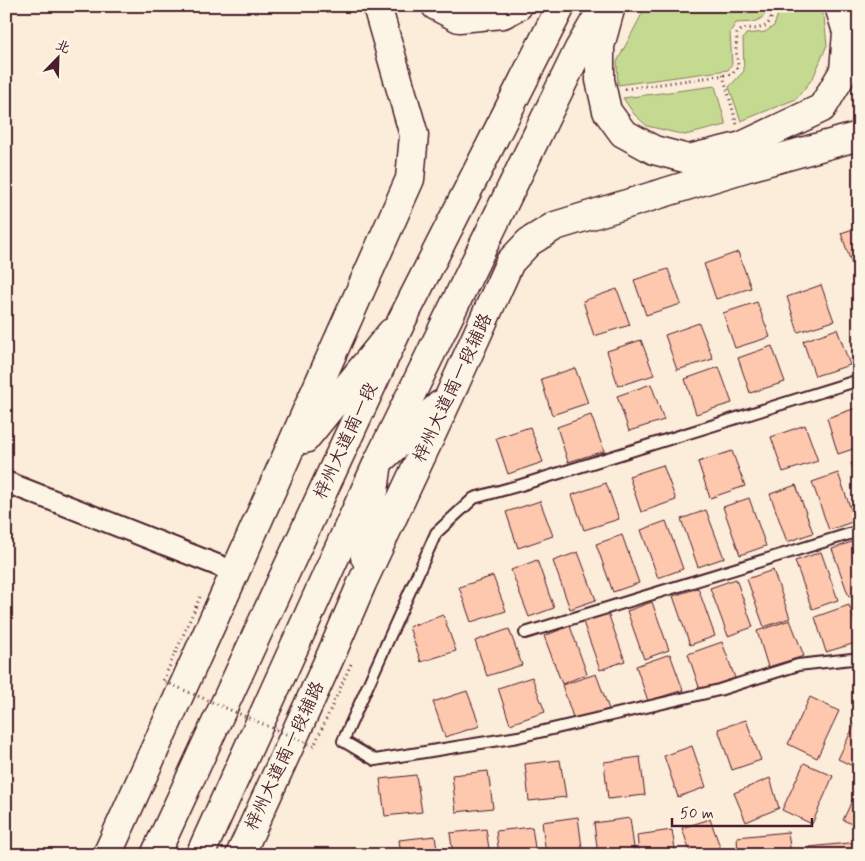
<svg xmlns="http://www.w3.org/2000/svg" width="865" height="861" font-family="Mynerve,'LXGW WenKai TC',sans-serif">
<rect width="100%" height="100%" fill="#fcecda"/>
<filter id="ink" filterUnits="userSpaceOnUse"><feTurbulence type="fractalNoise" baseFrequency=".02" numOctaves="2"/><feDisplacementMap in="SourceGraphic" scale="10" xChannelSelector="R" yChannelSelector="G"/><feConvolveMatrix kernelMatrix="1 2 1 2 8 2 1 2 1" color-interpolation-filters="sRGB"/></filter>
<g filter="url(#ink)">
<g fill="#c4da90" stroke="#877c5e">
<path d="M646 6H762L766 13C759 24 748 22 736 23L730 32 732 64 728 70 618 85 617 62Z"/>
<path d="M775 6H816L824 17 827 45 813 78 796 99 741 121 729 87 744 71 743 39 746 34 765 32 774 26 778 14Z"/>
<path d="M715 86 726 125 685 135 647 126 634 114 623 98Z"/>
</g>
<g fill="#fdc8ae" stroke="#4a1f2b">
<path d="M859 227V266L853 268 841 233Z"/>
<path d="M738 252 751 288 716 299 704 264Z"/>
<path d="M668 269 681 304 646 315 634 280Z"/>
<path d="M821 285 834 321 798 332 787 297Z"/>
<path d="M617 289 630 325 594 336 583 301Z"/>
<path d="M757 302 770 337 735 348 723 313Z"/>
<path d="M699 323 713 359 677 370 665 335Z"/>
<path d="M837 329 850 365 815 376 803 341Z"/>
<path d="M641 340 654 375 618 386 607 351Z"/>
<path d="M772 346 785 382 750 393 738 358Z"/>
<path d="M719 367 732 403 696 414 685 379Z"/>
<path d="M575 368 588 403 552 415 541 379Z"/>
<path d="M651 384 664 420 629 431 617 396Z"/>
<path d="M859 407V447L838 454 827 418Z"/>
<path d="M591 415 604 451 568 462 557 427Z"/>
<path d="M805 425 818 461 783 472 771 437Z"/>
<path d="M530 427 543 462 508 474 496 438Z"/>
<path d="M732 451 745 486 710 498 698 462Z"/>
<path d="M859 461V485L851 463Z"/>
<path d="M663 465 676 500 641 512 629 476Z"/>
<path d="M838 473 855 521 829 530 812 482Z"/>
<path d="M606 483 619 519 584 530 572 495Z"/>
<path d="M796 485 813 533 787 542 770 494Z"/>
<path d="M749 498 766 546 740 555 723 507Z"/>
<path d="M540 501 553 536 518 548 506 512Z"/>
<path d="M706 510 724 558 698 567 681 519Z"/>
<path d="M666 521 683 569 658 578 641 530Z"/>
<path d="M622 535 639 583 613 592 596 544Z"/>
<path d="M857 540 859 544V594L849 597 832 549Z"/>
<path d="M578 552 596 600 570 609 553 561Z"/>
<path d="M821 552 838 600 812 609 795 561Z"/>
<path d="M537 560 554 608 529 617 511 570Z"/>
<path d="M773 570 790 618 764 627 747 579Z"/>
<path d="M493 576 506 611 471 622 459 587Z"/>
<path d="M736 579 753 627 728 636 710 588Z"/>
<path d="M698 588 715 636 690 645 673 596Z"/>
<path d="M652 602 669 650 644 659 627 611Z"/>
<path d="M849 605 859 633V642L826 652 815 617Z"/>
<path d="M608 613 625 661 600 670 583 622Z"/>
<path d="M443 615 456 651 421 662 409 627Z"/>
<path d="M790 620 804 656 768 667 757 631Z"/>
<path d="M570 626 587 674 562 684 544 636Z"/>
<path d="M509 629 522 665 487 676 475 641Z"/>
<path d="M722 642 735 678 700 690 688 654Z"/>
<path d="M670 654 683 690 648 701 636 666Z"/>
<path d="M596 674 609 709 574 720 562 685Z"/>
<path d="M532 677 545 712 510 724 498 688Z"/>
<path d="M467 691 480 726 445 737 433 702Z"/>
<path d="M810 697 839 711 817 758 788 744Z"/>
<path d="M859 715V769L838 759Z"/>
<path d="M746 720 761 760 732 770 718 729Z"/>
<path d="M692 746 706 787 678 797 664 756Z"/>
<path d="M640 757 645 795 608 799 604 762Z"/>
<path d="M560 760 566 797 529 801 525 764Z"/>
<path d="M804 763 833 776 812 824 782 810Z"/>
<path d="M488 771 493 808 456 812 452 775Z"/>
<path d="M416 775 422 812 385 816 380 779Z"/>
<path d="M770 778 779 808 746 822 734 793Z"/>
<path d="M859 786V827L843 820Z"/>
<path d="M578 817 583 855H546L542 822Z"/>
<path d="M630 818 635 855H598L594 823Z"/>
<path d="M710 819 723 855H691L682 828Z"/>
<path d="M532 827 536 855H499L496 831Z"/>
<path d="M486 829 490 855H453L450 833Z"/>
<path d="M672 830 676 855H639L637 835Z"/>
<path d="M788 832 791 855H738L737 837Z"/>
<path d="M435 836 438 855H401L399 840Z"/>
<path d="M859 842V855H809V847Z"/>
<path d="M387 851V855H354Z"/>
</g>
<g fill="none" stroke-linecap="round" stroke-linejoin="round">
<g stroke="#4a1f2b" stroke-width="14">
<g id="lane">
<path d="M859 380 521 485 474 498 436 533 343 741 375 760 518 737 719 690 798 665 852 659 859 661"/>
<path d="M525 633 859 531"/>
</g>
</g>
<g stroke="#4a1f2b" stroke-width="24">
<path id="street" d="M6 482 235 572"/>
</g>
<g stroke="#4a1f2b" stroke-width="31">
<g id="secondary">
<path d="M305 439 391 333"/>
<path d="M365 557 378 462 440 405"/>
<path d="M107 855 235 572 410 179 414 135 377 6"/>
<path d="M240 855 331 655 362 583 449 397 510 262 529 242 555 226 748 167 859 136"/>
</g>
</g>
<g stroke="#4a1f2b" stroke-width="31">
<g id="primary">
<path d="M436 6 459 18 503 14 518 6"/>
<path d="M611 6 600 46V80L607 111 623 133 654 150 688 159 742 146 822 108 844 71 847 32 839 6"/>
</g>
</g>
<g stroke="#4a1f2b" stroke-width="31">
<g id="highway">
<path d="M155 855 402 320 561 6"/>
<path d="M200 855 378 462 579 49 604 6"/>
</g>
</g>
<g stroke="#4a1f2b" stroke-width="3" stroke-dasharray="1 4" stroke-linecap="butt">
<path d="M723 75 737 125"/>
<path d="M625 89 732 74 738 67 736 49 737 34C738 33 742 29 743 29 748 27 755 30 760 28 770 26 774 16 770 6"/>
</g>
<use href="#lane" stroke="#fcf5e5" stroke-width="10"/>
<use href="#street" stroke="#fcf5e5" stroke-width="20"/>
<use href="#secondary" stroke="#fcf5e5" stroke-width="28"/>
<use href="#primary" stroke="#fcf5e5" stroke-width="28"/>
<use href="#highway" stroke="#fcf5e5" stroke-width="28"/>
<path stroke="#4a1f2b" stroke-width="3" stroke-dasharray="1 4" stroke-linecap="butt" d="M200 597 163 681 314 746 351 664"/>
</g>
</g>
<g text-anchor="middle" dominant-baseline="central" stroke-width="4" stroke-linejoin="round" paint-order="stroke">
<g font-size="18" fill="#4a1f2b" stroke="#fcf5e5">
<text transform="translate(453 388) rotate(-65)">梓州大道南一段辅路</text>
<text transform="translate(346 441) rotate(-65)">梓州大道南一段</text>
<text transform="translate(285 756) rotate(-65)">梓州大道南一段辅路</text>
</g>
</g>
<rect width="865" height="861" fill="none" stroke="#fcf5e5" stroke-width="25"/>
<rect x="12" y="12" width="840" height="836" fill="none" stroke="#4a1f2b" stroke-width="2" filter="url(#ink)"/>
<g transform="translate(58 58) rotate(23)" stroke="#fcf5e5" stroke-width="4" paint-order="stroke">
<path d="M0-4L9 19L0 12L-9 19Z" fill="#4a1f2b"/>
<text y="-8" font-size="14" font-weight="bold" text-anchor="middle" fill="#4a1f2b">北</text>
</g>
<path d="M672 818v8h140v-8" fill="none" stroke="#4a1f2b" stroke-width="2.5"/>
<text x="680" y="818" font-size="15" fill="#4a1f2b" stroke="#fcf5e5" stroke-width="4" paint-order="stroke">50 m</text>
</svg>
